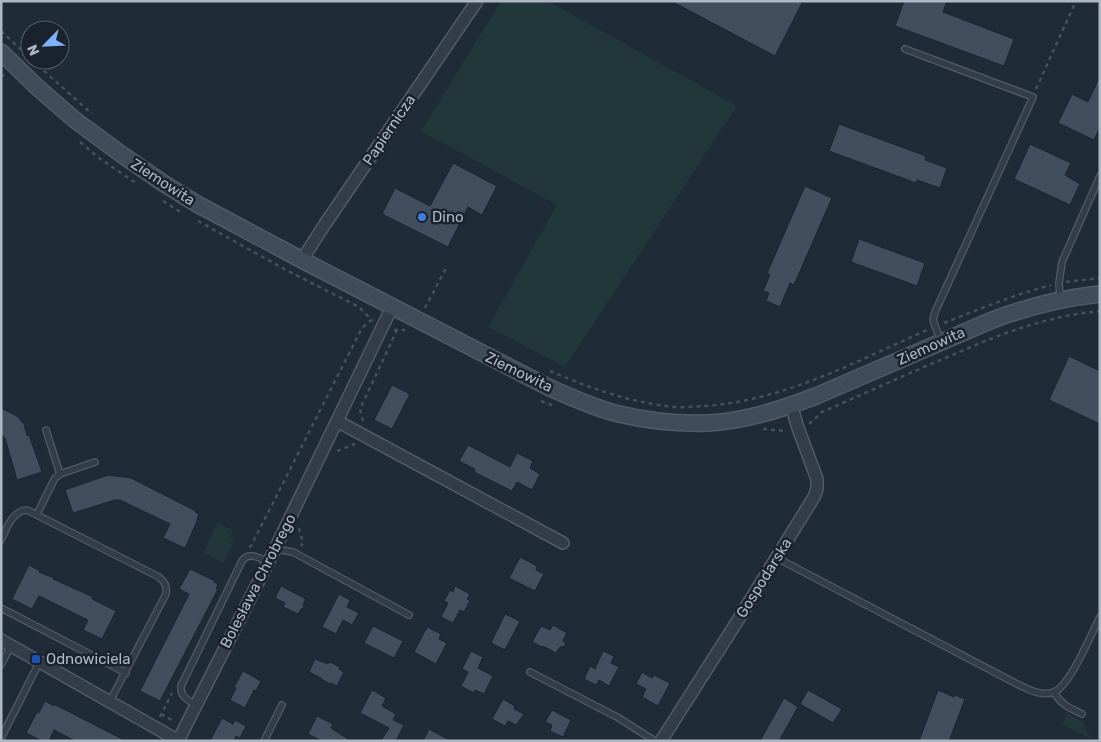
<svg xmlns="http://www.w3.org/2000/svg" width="1101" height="742" font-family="Rubik,sans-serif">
<rect width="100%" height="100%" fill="#202b38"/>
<g fill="#223739">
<path d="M501 1H548L737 106 565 367 488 327 557 205 421 131Z"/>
<path d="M218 522 233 531 230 538 235 540 223 563 203 553Z"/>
<path d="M1067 713 1082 721 1088 733 1096 741 1062 724Z"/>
</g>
<g fill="#414e5d" stroke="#1b242f">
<path d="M671 1H803L775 56Z"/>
<path d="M904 1H947L943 12 1014 39 1004 66 895 26Z"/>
<path d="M1100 76V127L1094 140 1058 123 1072 94 1088 102Z"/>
<path d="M839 124 926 156 925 160 947 168 940 188 917 180 916 183 829 151Z"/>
<path d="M1030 144 1071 163 1065 175 1080 184 1070 205 1014 179Z"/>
<path d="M453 163 497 186 482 215 468 207 448 247 382 214 395 188 430 206Z"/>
<path d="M805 186 832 198 794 285 790 283 780 307 766 301 769 293 763 291 770 275 767 273Z"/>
<path d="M859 239 925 263 917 286 851 262Z"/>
<path d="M1069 356 1100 371V424L1049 400Z"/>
<path d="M392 385 410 394 392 429 374 420Z"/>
<path d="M1 408 17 416 24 424 27 436 29 435 42 472 17 480 5 438 1 434Z"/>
<path d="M468 445 510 467 517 453 533 461 530 468 540 474 532 490 517 482 512 491 474 472 475 469 459 461Z"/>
<path d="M108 475 131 478 196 511 195 512 199 514 197 519H198L185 548 163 538 170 524 120 500H115L73 513 65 490Z"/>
<path d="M520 557 537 566 536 570 544 574 535 591 509 578Z"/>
<path d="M29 565 40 571 39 572 54 578 53 579 93 597 92 599 116 611 102 639 83 630 88 620 39 596 32 609 12 599Z"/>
<path d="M190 569 215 581 214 582 218 584 216 589H218L160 701 140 691 189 594 179 589Z"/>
<path d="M281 586 306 599 303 605 304 608 301 609 298 614 283 607 285 603 275 598Z"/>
<path d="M455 586 470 594 467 599 470 601 464 612 460 610 453 623 441 617 448 603 444 601 450 590 453 592Z"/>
<path d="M339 594 350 600 347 607 359 613 352 625 343 620 336 634 322 627Z"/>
<path d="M505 614 520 621 505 650 491 643Z"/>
<path d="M553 625 567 633 563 640 566 646 560 647 556 653 543 646 542 647 532 642 541 626 550 630Z"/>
<path d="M373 626 403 641 394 658 364 643Z"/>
<path d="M427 627 441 634 439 639 447 643 436 664 414 652Z"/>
<path d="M471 651 483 657 478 668 493 676 484 694 475 690 474 693 461 686 468 672 462 669Z"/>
<path d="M603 651 614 656 611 663 619 667 609 686 599 680 596 685 584 679 590 666 595 669Z"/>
<path d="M315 659 328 664 330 662 340 667 339 669 344 672 337 686 331 683 330 684 321 679V678L309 672Z"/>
<path d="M243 671 261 681 256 691 254 690 245 708 230 700 236 688 234 687Z"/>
<path d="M642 672 652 678 654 675 670 683 658 706 642 697 646 689 636 684Z"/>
<path d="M372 690 386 698 382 706 396 714 393 720 404 725 396 741H381L389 728 360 713Z"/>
<path d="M808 690 842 709 833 723 800 704Z"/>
<path d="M938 690 954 697 955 695 965 699 949 741H919Z"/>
<path d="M784 698 798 707 779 741H760Z"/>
<path d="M503 699 515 706 514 709 524 714 516 725 508 721 505 726 492 719Z"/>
<path d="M45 701 54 706V704L126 741H75L54 730 49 741H42L26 733 37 712 39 713Z"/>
<path d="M552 710 571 720 563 737 550 731 552 725 545 722Z"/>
<path d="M317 716 333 724 331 728 351 741H322L308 734Z"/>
<path d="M222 718 233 724 235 720 246 726 240 738 236 736 234 741H210Z"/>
<path d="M429 729 451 741H423Z"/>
</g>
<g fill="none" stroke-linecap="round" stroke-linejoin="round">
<g stroke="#515b66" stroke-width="8">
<g id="lane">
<path d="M905 49 1033 97 935 312 933 320 941 342"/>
<path d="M1060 300 1059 283 1062 262 1100 176"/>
<path d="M60 474 95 462"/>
<path d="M37 514 55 478 60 474 46 430"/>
<path d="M1 540C7 528 12 511 27 510L159 577C165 582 167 586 166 594L110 701"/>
<path d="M275 549 293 552 409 615"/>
<path d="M777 558 1017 684C1028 689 1041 697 1054 692 1070 686 1091 634 1100 617"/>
<path d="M1 608 126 673"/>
<path d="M1 665 11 646"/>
<path d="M530 672 617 717 655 741"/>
<path d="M1054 692C1061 705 1070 708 1082 714"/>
<path d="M196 705C188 700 180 697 181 686L242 561C249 551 259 558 268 562"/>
<path d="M1 738 40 661"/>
<path d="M264 741 282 705"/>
</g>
</g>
<g stroke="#515b66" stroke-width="14">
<g id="street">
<path d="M302 260 325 224 477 1"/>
<path d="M337 421 563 543"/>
<path d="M1 640 179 741"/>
<path d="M178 741 275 549 392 307"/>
<path d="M661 741 738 620 814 497 817 489V479L798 428 791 405"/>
</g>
</g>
<g stroke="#515b66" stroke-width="18">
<path id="secondary" d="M1 52 37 87 75 120 121 154 163 183 197 204 302 260 548 387C571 397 594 408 619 414 648 421 680 424 709 423 746 421 782 409 816 396L990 321C1026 307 1062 298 1100 294"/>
</g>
<g stroke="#3f5456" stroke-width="2.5" stroke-dasharray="4 4" stroke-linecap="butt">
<path d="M1 31 30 58"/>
<path d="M32 60 92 114"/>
<path d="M1 74 8 79"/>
<path d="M1036 89 1076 1"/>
<path d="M80 142 99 158 136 183"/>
<path d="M163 201 182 213"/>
<path d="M198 221 286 270 359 307 373 321"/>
<path d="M1066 282 1100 278"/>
<path d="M425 308 447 266"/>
<path d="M944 323C979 309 1014 295 1051 285"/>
<path d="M394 330H405"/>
<path d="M550 371C587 387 626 401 666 406 678 408 692 407 704 406 783 401 855 362 927 330"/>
<path d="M541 401 552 405"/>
<path d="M363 421 360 409 397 330"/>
<path d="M809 424 822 412C864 394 906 374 948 357 997 335 1046 316 1100 311"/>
<path d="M763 429 787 431"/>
<path d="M337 451 355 444"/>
<path d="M299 528 303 543 301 546"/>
<path d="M249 547 251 546 362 328 371 320"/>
<path d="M161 714 175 722"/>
<path d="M160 717 172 693"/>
</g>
<use href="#lane" stroke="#333d48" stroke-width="5.5"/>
<use href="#street" stroke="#333d48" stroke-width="11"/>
<use href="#secondary" stroke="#414c5b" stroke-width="15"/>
</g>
<circle fill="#3f7fe0" stroke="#19222d" stroke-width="2" cx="422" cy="217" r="5"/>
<rect fill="#1a4fb4" stroke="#19222d" stroke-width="2" x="31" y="654" width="10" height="10" rx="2.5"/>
<g text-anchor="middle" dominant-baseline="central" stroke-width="5" stroke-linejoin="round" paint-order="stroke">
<g font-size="15" fill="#aeb8c5" stroke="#19222d">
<text transform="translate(389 130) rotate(-56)">Papiernicza</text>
<text transform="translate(163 182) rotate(33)">Ziemowita</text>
<text transform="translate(931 346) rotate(-24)">Ziemowita</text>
<text transform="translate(519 372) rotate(26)">Ziemowita</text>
<text transform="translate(764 578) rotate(-58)">Gospodarska</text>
<text transform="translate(258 581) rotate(-63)">Bolesława Chrobrego</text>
</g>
<g font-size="15" fill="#aeb8c5" stroke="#19222d" text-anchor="start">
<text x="432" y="217">Dino</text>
<text x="46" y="659">Odnowiciela</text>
</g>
</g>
<rect width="1101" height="742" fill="none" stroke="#aeb8c5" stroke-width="5"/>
<g transform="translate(45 45) rotate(246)"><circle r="24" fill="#19222d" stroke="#555e6a"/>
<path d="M0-4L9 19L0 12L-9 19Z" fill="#7fb2f9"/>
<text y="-8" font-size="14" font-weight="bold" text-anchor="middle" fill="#aeb8c5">N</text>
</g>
</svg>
